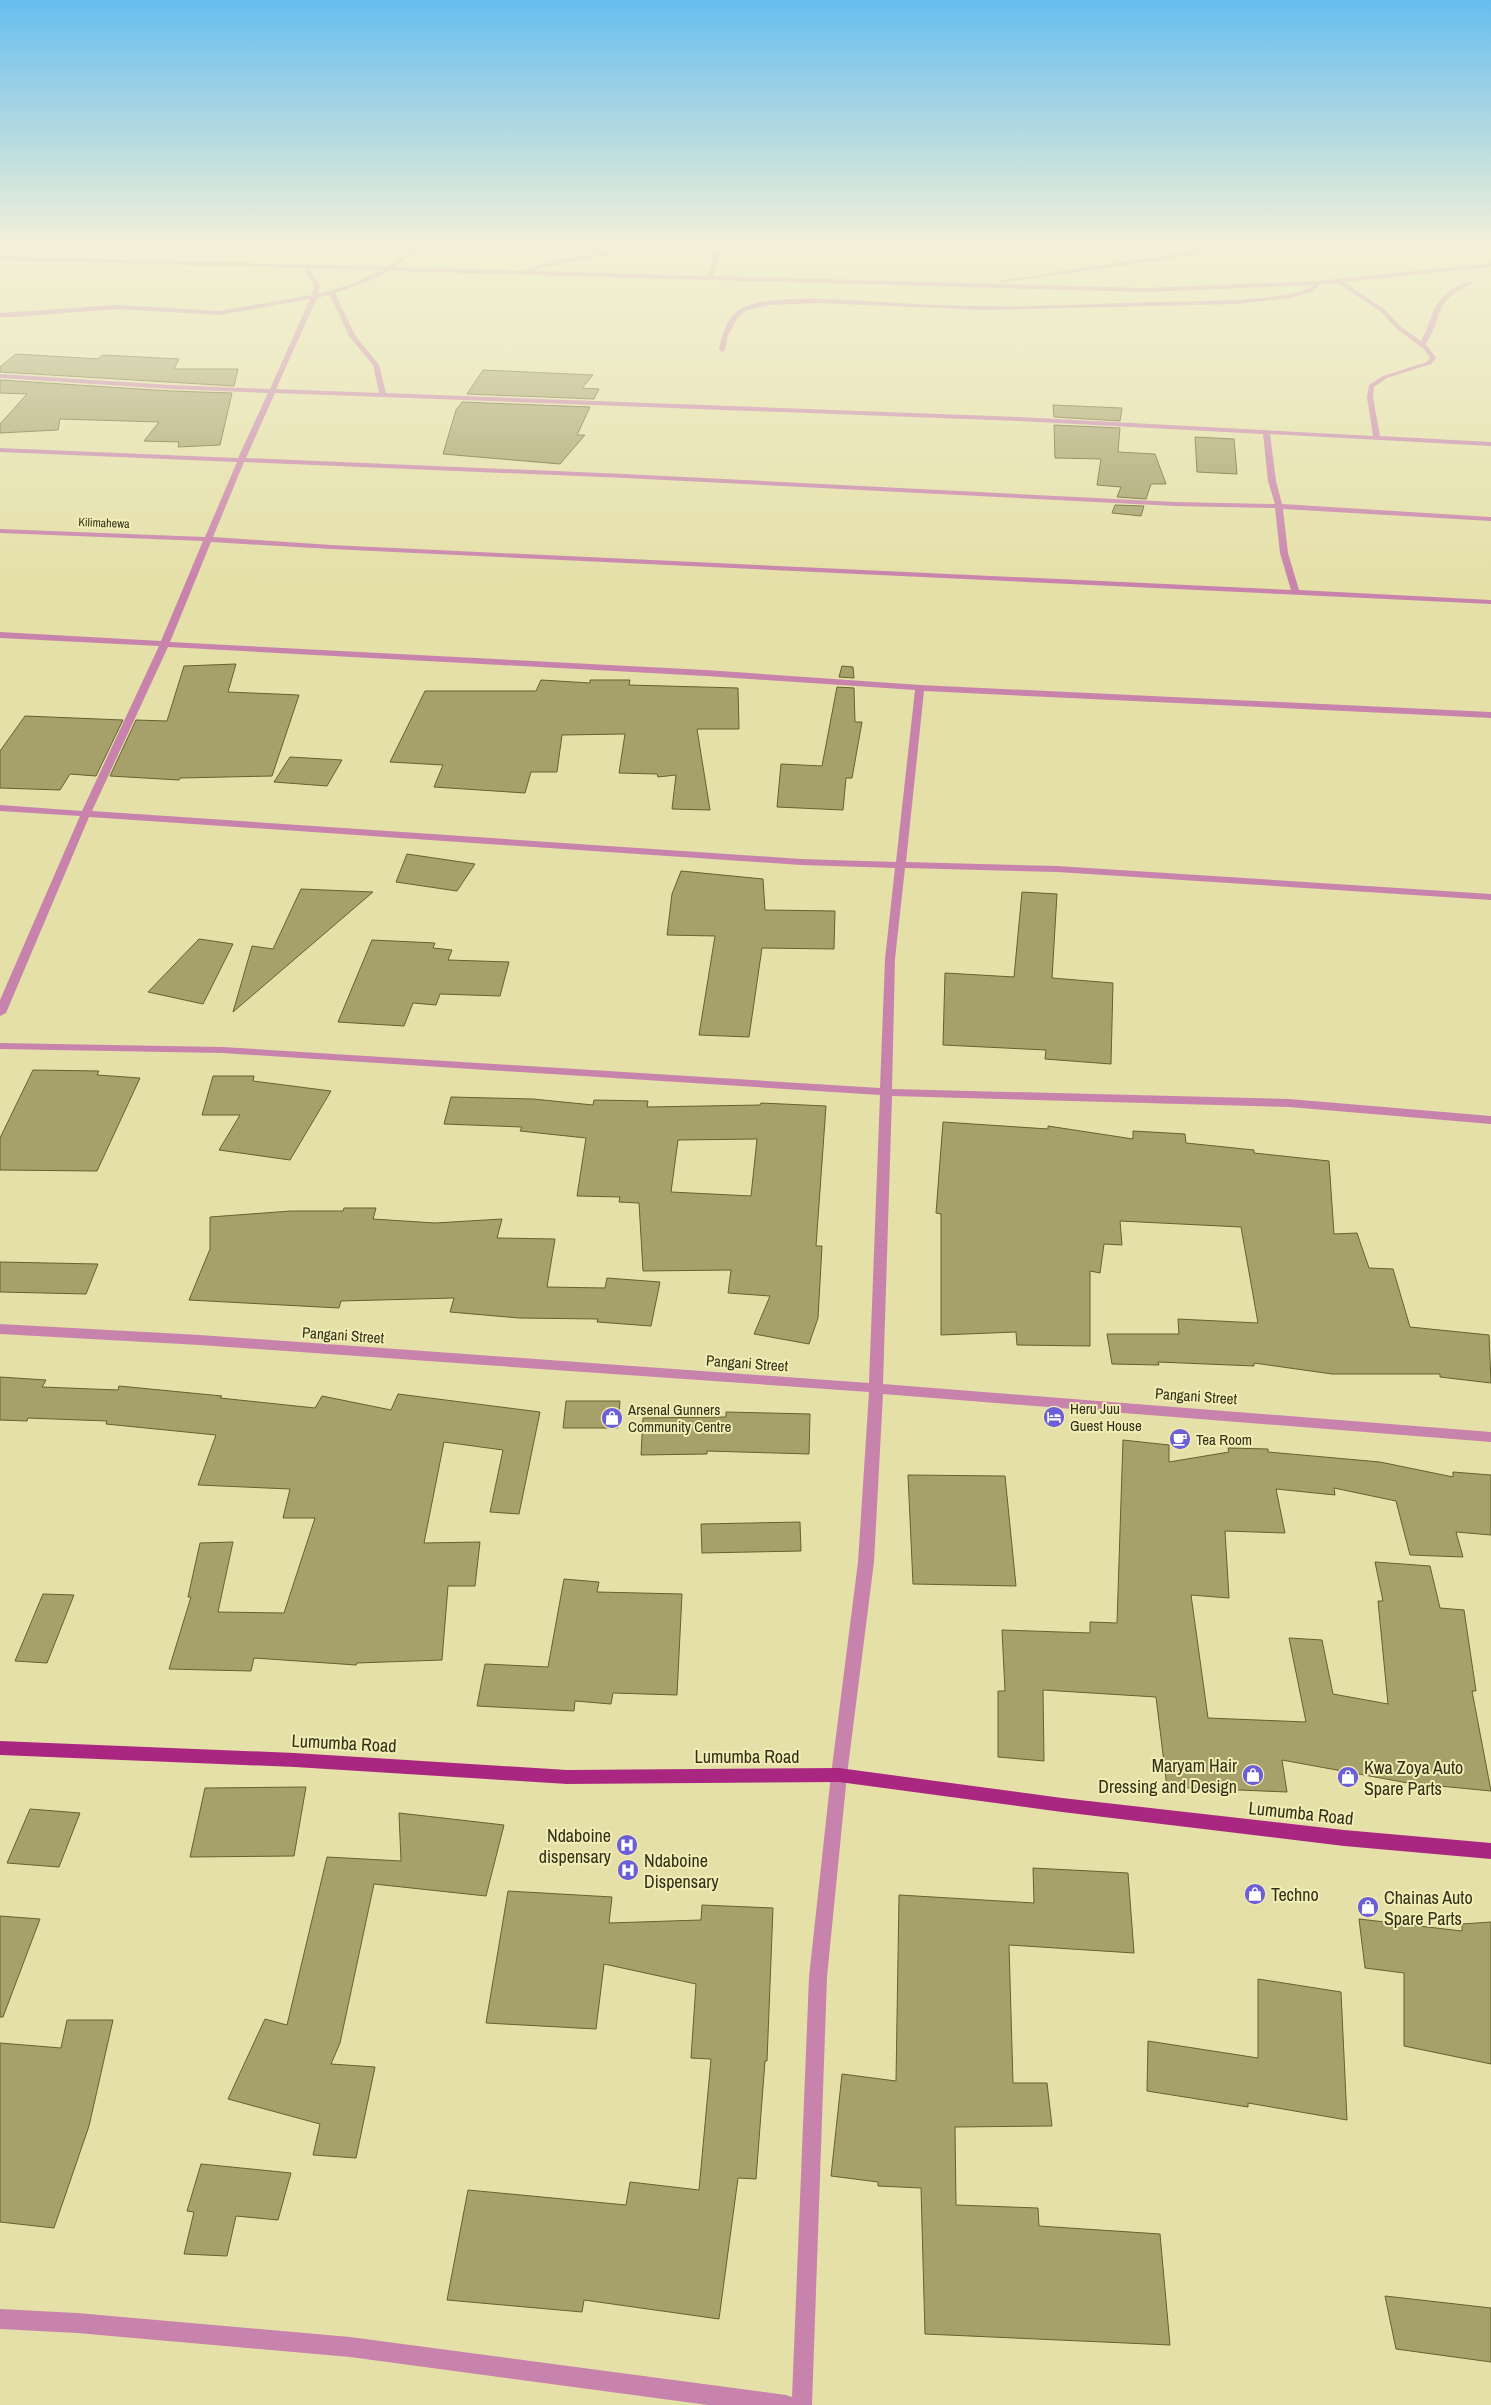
<svg xmlns="http://www.w3.org/2000/svg" width="1491" height="2405" font-family="'Archivo Narrow',sans-serif">
<rect width="100%" height="100%" fill="#e5e0a8"/>
<g fill="#a6a16b" stroke="#66612d" fill-rule="evenodd">
<path d="M16 354 98 359 103 355 179 359 174 369H238L234 386 0 372V367Z"/>
<path d="M483 370 593 375 582 388 599 389 594 399 467 394Z"/>
<path d="M0 380 171 391 232 393 220 445 178 447 179 442 144 441 159 422 60 419 58 430 0 433V424L27 394 0 393Z"/>
<path d="M462 402 590 407 577 435H585L560 464 443 454 456 410Z"/>
<path d="M1053 405 1122 408 1120 421 1054 417Z"/>
<path d="M1054 425 1120 428 1118 452 1155 454 1166 484H1151L1146 499 1117 497 1121 487 1097 485 1101 459 1055 458Z"/>
<path d="M1195 437 1234 439 1237 474 1197 472Z"/>
<path d="M1115 505 1144 506 1141 516 1112 513Z"/>
<path d="M236 664 228 692 299 695 272 776 180 778 179 780 110 776 136 720 167 721 184 666Z"/>
<path d="M842 666 853 667 854 678 839 677Z"/>
<path d="M541 680 590 683V680H630L629 685 738 688 739 729H697L710 810 672 809 676 775 658 777 657 774 619 773 625 734 562 735 557 772H531L525 793 434 787 443 765 390 762 425 691H536Z"/>
<path d="M837 687 854 688 855 722H862L852 778H846L843 810 777 807 781 764 822 766Z"/>
<path d="M25 716 123 720 96 776 70 774 60 790 0 788V751Z"/>
<path d="M290 757 342 760 327 786 274 782Z"/>
<path d="M407 854 475 864 457 891 396 882Z"/>
<path d="M681 871 763 879 765 910 835 911 834 949 762 948 749 1037 699 1035 715 936 667 935 672 894Z"/>
<path d="M301 889 373 892 233 1012 252 946 273 949Z"/>
<path d="M1022 892 1057 894 1052 978 1113 983 1111 1064 1045 1059 1046 1050 943 1045 945 973 1014 977Z"/>
<path d="M199 939 233 944 203 1004 148 992Z"/>
<path d="M372 940 435 943 433 948 452 950 448 960 509 962 500 996 440 994 436 1005 413 1003 404 1026 338 1022Z"/>
<path d="M33 1070 99 1071 97 1075 140 1078 97 1171 0 1170V1138Z"/>
<path d="M213 1076H254L253 1081 331 1091 290 1160 219 1150 240 1115H202Z"/>
<path d="M451 1097 533 1099 593 1105 594 1100 648 1101 647 1107 760 1105 761 1103 826 1106 816 1246H822L818 1318 809 1344 754 1334 770 1296 728 1293 731 1270 643 1271 639 1203 619 1202 620 1197 577 1196 586 1138 520 1131 522 1127 444 1124ZM757 1139 751 1196 671 1192 678 1140Z"/>
<path d="M943 1122 1048 1129V1126L1133 1139V1131L1185 1134 1186 1143 1254 1150V1153L1329 1161 1334 1234 1357 1233 1369 1268 1393 1269 1410 1327 1489 1335 1491 1383 1440 1377V1374H1332L1254 1363V1366L1158 1362 1159 1365 1112 1364 1107 1334H1179L1178 1319 1258 1323 1241 1227 1120 1221 1122 1245 1104 1244 1100 1273 1090 1271V1346L1017 1345 1016 1332 941 1335V1214L936 1213Z"/>
<path d="M344 1208H376L373 1219 435 1223 502 1219 497 1238 555 1239 547 1287 605 1288 607 1278 660 1282 651 1326 597 1322 598 1319 519 1318 450 1312 454 1298 341 1301 339 1308 189 1300 210 1249V1217L291 1211H343Z"/>
<path d="M0 1262 98 1264 86 1294 0 1292Z"/>
<path d="M0 1377 46 1380 42 1387 118 1390 119 1386 222 1396 220 1398 315 1408 322 1396 391 1410 398 1394 540 1412 519 1514 490 1512 503 1450 444 1442 424 1543 480 1542 475 1586H448L442 1660 357 1663 356 1665 254 1658 251 1671 169 1669 191 1597H188L200 1543 233 1542 218 1612 284 1613 315 1518H283L290 1489 198 1485 216 1435 106 1424 107 1421 28 1418 27 1421 0 1420Z"/>
<path d="M566 1401H620L618 1428H563Z"/>
<path d="M726 1412 810 1414 809 1454 707 1451V1454L641 1455 643 1418 726 1417Z"/>
<path d="M1123 1440 1169 1445V1462L1229 1452 1228 1448 1268 1449V1452L1380 1462 1453 1477V1472L1491 1475V1535L1456 1532 1463 1557 1410 1555 1396 1501 1334 1488 1335 1495 1276 1489 1285 1533 1225 1531 1229 1598 1191 1595 1208 1718 1306 1722 1289 1638 1322 1640 1333 1694 1388 1704 1378 1601H1383L1375 1562 1430 1566 1440 1608 1464 1610 1476 1691H1472L1491 1791 1408 1783 1282 1760 1287 1792 1167 1787 1156 1697 1043 1690 1044 1761 998 1757V1691H1005L1002 1630 1090 1633V1622L1117 1623Z"/>
<path d="M908 1475 1005 1476 1016 1586 913 1584Z"/>
<path d="M800 1522 801 1551 702 1553 701 1524Z"/>
<path d="M564 1579 599 1582 597 1592 682 1594 677 1695 613 1693 611 1704 575 1701 574 1711 477 1706 485 1664 548 1667Z"/>
<path d="M43 1594 74 1595 47 1663 15 1661Z"/>
<path d="M306 1787 294 1856 190 1857 205 1788Z"/>
<path d="M30 1809 80 1813 59 1867 7 1863Z"/>
<path d="M399 1813 504 1825 486 1896 374 1884 340 2043 331 2064 375 2067 356 2158 313 2155 320 2124 228 2099 265 2019 287 2025 327 1857 401 1861Z"/>
<path d="M1033 1868 1128 1873 1134 1953 1009 1945 1013 2083H1047L1052 2126 955 2127 956 2205 1038 2208 1039 2226 1160 2234 1170 2345 925 2334 921 2188 878 2186V2182L831 2176 842 2074 896 2081 899 1895 1034 1903Z"/>
<path d="M508 1891 612 1897 609 1923 701 1920 702 1905 773 1908 767 2061H765L756 2179 738 2178 719 2319 584 2300 582 2312 447 2300 468 2190 626 2205 630 2182 699 2190 711 2059 691 2058 696 1984 604 1964 596 2029 486 2023Z"/>
<path d="M0 1916 40 1919 3 2017H0Z"/>
<path d="M1359 1919 1462 1931V1924L1491 1922V2064L1404 2046V1973L1365 1968Z"/>
<path d="M1258 1979 1341 1992 1347 2120 1248 2103V2107L1147 2091 1148 2041 1258 2058Z"/>
<path d="M67 2020H113L89 2126 54 2228 0 2222V2043L61 2048Z"/>
<path d="M201 2164 291 2173 278 2220 236 2216 227 2256 184 2254 194 2212 187 2211Z"/>
<path d="M1385 2296 1491 2308V2362L1396 2349Z"/>
</g>
<g fill="none" stroke-linecap="round" stroke-linejoin="round">
<g fill="#c883ac" fill-rule="evenodd">
<path d="M416 245H423L395 267 708 276 713 255 722 245H728L719 255 713 276 1146 288 1318 281 1491 263V267L1344 282 1384 309 1401 327 1421 341C1434 317 1431 299 1458 286 1463 283 1468 281 1473 281V283C1430 304 1447 310 1426 344L1436 358 1431 364 1387 378 1374 387 1373 397 1380 436 1491 442V446L1270 434 1276 481 1282 504 1491 517V521L1283 509 1288 553 1299 590 1491 600V604L331 549 211 542 170 642 706 670 920 685 1491 712V718L924 691 906 862 1057 866 1491 894V900L1057 872 905 868 895 959 892 1089 1289 1099 1491 1116V1124L1289 1107 892 1096 883 1384 1491 1432V1442L883 1394 874 1562 847 1775 827 1977 812 2405H708L350 2357 77 2333 0 2329V2309L77 2313 350 2337 786 2395 792 2397 809 1977 831 1775 858 1562 869 1392 200 1345 0 1334V1324L200 1335 869 1383 880 1095 222 1053 0 1049V1043L222 1047 880 1088 885 959 895 868 801 865 89 817 6 1013 0 1016V1000L80 816 0 811V805L82 811 159 646 0 638V632L161 641 203 541 0 533V529L205 537 237 462 0 452V448L238 458 268 393 171 389 0 378V374L171 385 270 389 310 299 220 315 117 309 15 317H0V313L117 305 220 311 312 295 314 285 303 268 0 260V256L388 267ZM309 268 381 270 349 285 318 294 320 285ZM390 271 1146 292 1314 285C1292 303 1182 301 1150 302 1094 304 1039 307 983 306 955 306 927 304 900 303 863 301 772 292 742 308 727 316 722 335 719 350L722 352 725 350 728 335 738 317 747 310 771 305 819 303 983 310 1237 304 1291 298 1312 292 1321 284 1337 283 1380 311 1397 329 1424 349 1430 358 1427 362 1383 376 1369 385 1367 397 1373 436 1019 417 386 393 379 365 355 335 335 293 372 280ZM330 295 349 336 373 365 379 393 276 389 317 298ZM275 393 1019 421 1263 434 1268 481 1275 504 1175 502 625 474 246 458ZM244 462 625 478 1175 506 1275 508 1280 553 1291 590 331 545 213 537ZM168 647 706 676 915 690 896 862 801 859 92 811Z"/>
<path d="M562 245H581L608 250 605 252Z"/>
<path d="M659 245H677L571 261 529 271 526 269 571 257Z"/>
<path d="M1212 245H1221L1196 255 1001 283 998 281 1195 251Z"/>
</g>
<path fill="#a92781" fill-rule="evenodd" d="M0 1741 295 1753 567 1770 839 1768 1062 1798 1344 1830 1491 1843V1859L1344 1846 1062 1812 839 1782 567 1784 295 1767 0 1755Z"/>
</g>
<linearGradient id="sky" x2="0" y2="1"><stop stop-color="#67beee"/><stop offset="0.42" stop-color="#f3f1d8"/><stop offset="1" stop-color="#f3f1d8" stop-opacity="0"/></linearGradient>
<rect width="1491" height="582" fill="url(#sky)"/>
<defs>
<g id="hotel-disc" transform="scale(1.125)"><circle r="9.5" fill="#6b5ed7" stroke="#f2edb5"/><path d="M-6-4.5h1.5V1H6V5H4.5V3h-9V5H-6ZM-4 0a1.8 1.8 0 1 1 3.6 0ZM.5 0V-2.5h3Q6-2.5 6 0Z" fill="#fff"/></g>
<g id="shop-disc" transform="scale(1.125)"><circle r="9.5" fill="#6b5ed7" stroke="#f2edb5"/><path d="M-5-2.5h2.3a2.7 3.5 0 0 1 5.4 0H5L5.5 6h-11ZM-1.5-2.5h3a1.5 2.3 0 0 0-3 0Z" fill="#fff"/></g>
<g id="cafe-disc" transform="scale(1.125)"><circle r="9.5" fill="#6b5ed7" stroke="#f2edb5"/><path d="M-5.5-4.5H6V0H3Q3 3.5 0 3.5H-2.5Q-5.5 3.5-5.5 0ZM3-3.2v2h1.7v-2ZM-6 4.5H4V6H-6Z" fill="#fff"/></g>
<g id="hospital-disc" transform="scale(1.125)"><circle r="9.5" fill="#6b5ed7" stroke="#f2edb5"/><path d="M-5-5h3v3.5h4V-5h3V5h-3V1.5h-4V5h-3Z" fill="#fff"/></g>
</defs>
<g fill-rule="evenodd">
<use href="#hotel-disc" x="1054" y="1417"/>
<use href="#shop-disc" x="612" y="1418"/>
<use href="#cafe-disc" x="1180" y="1439"/>
<use href="#shop-disc" x="1253" y="1775"/>
<use href="#shop-disc" x="1348" y="1777"/>
<use href="#hospital-disc" x="627" y="1845"/>
<use href="#hospital-disc" x="628" y="1870"/>
<use href="#shop-disc" x="1255" y="1894"/>
<use href="#shop-disc" x="1368" y="1907"/>
</g>
<g text-anchor="middle" dominant-baseline="central" stroke-width="4" stroke-linejoin="round" paint-order="stroke">
<g font-size="12" fill="#312f19" stroke="#f2edb5">
<text transform="translate(104 523) rotate(2)">Kilimahewa</text>
</g>
<g font-size="15" fill="#312f19" stroke="#f2edb5">
<text transform="translate(343 1335) rotate(4)">Pangani Street</text>
<text transform="translate(747 1363) rotate(4)">Pangani Street</text>
<text transform="translate(1196 1396) rotate(4)">Pangani Street</text>
</g>
<g font-size="15" fill="#312f19" stroke="#f2edb5" text-anchor="start">
<text x="1070" y="1408">Heru Juu<tspan x="1070" dy="17">Guest House</tspan></text>
<text x="628" y="1409">Arsenal Gunners<tspan x="628" dy="17">Community Centre</tspan></text>
<text x="1196" y="1439">Tea Room</text>
</g>
<g font-size="18" fill="#312f19" stroke="#f2edb5">
<text transform="translate(344 1743) rotate(3)">Lumumba Road</text>
<text x="747" y="1756">Lumumba Road</text>
<text transform="translate(1301 1813) rotate(6)">Lumumba Road</text>
</g>
<g font-size="18" fill="#312f19" stroke="#f2edb5" text-anchor="start">
<text x="1237" y="1765" text-anchor="end">Maryam Hair<tspan x="1237" dy="21">Dressing and Design</tspan></text>
<text x="1364" y="1767">Kwa Zoya Auto<tspan x="1364" dy="21">Spare Parts</tspan></text>
<text x="611" y="1835" text-anchor="end">Ndaboine<tspan x="611" dy="21">dispensary</tspan></text>
<text x="644" y="1860">Ndaboine<tspan x="644" dy="21">Dispensary</tspan></text>
<text x="1271" y="1894">Techno</text>
<text x="1384" y="1897">Chainas Auto<tspan x="1384" dy="21">Spare Parts</tspan></text>
</g>
</g>
</svg>
